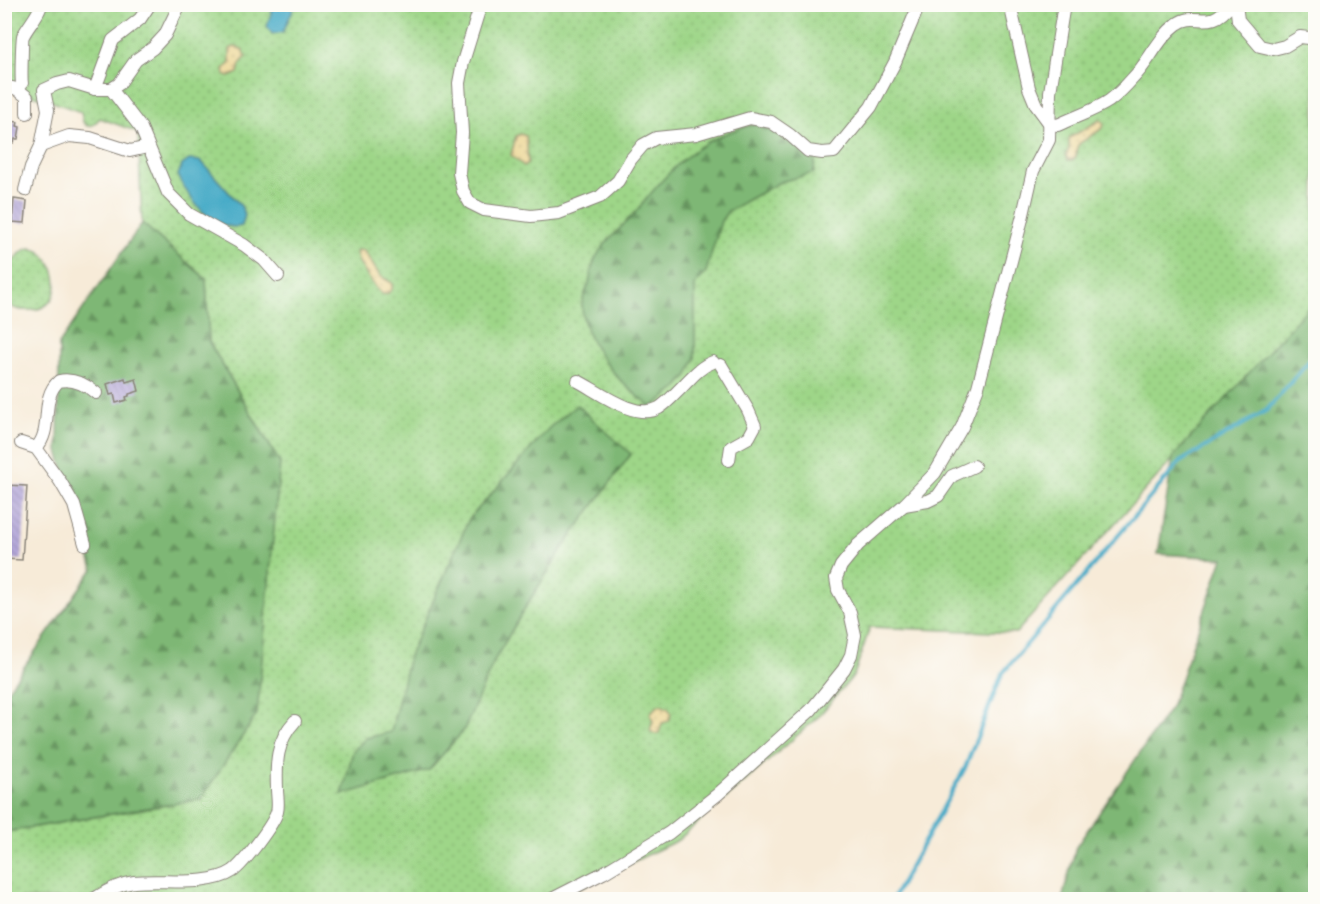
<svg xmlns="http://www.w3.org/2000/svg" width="1320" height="904" font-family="'IM FELL DW Pica',serif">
<defs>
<pattern id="grass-dots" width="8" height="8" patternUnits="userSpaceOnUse" patternTransform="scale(1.5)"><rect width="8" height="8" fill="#9ed688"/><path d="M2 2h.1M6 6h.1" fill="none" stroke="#88b775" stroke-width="1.8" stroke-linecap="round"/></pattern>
<pattern id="forest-firs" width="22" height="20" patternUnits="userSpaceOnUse" patternTransform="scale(1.5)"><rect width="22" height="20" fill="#7eb774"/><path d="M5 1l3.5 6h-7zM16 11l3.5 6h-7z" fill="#66945e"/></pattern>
<pattern id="sand-dots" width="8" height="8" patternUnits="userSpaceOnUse" patternTransform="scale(1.5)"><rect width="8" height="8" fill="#eeda9e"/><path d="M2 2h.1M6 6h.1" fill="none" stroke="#ccba88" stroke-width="1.8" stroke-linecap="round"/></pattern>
<pattern id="building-back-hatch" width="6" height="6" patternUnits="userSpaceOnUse" patternTransform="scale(1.5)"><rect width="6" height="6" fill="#b4a7d9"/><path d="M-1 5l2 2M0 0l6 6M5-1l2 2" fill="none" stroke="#9a8fba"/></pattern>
</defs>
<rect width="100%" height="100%" fill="#fdfcf7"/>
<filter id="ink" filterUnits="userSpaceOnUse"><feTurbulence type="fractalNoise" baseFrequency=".0167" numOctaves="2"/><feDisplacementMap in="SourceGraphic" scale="12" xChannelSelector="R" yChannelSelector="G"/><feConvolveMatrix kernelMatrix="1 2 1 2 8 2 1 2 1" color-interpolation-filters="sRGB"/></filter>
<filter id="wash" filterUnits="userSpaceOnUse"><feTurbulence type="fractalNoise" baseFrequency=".008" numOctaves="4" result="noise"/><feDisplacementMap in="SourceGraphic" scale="24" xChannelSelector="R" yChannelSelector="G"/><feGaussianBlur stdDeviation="1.35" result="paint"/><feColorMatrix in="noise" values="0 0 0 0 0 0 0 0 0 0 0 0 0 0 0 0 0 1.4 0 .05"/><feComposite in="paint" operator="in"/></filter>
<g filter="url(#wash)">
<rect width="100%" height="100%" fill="#f7ebd8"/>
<g fill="url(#grass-dots)" stroke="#5d7952" stroke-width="1.5">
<path d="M5 5H1315V302L1016 633 870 627 854 675 818 717 678 840 556 899H5V832L201 799 280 463 209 342 206 279 142 223 138 132 100 118 93 125 87 126 83 122 81 112 5 85Z"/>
<path d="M30 248C58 252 70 308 31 310 21 311 12 309 5 302V269L23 251Z"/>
</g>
<g fill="url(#forest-firs)" stroke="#4d6a48" stroke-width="1.5">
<path d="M757 124 785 137 815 158 814 173 780 182 728 211 721 221 706 272 695 285V358L688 375 676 389 652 407C621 386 582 344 582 305 582 298 587 290 589 283 591 275 592 264 596 257 607 238 625 225 638 209 674 165 699 136 757 124Z"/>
<path d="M142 223 206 279 209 342 280 463 257 714 201 799 5 832V694L93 569 58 451 59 344Z"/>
<path d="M1315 300V899H1062L1076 847 1171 707 1223 558 1158 554 1173 457Z"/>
<path d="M577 405 631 454 564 546 528 603 495 659 464 730 429 770 342 795 353 751 366 738 391 732 409 656 469 519 550 427Z"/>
</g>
<g fill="url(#sand-dots)" stroke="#857b5d" stroke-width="1.5">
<path d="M234 47 242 49 246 57 240 64 238 73 229 77 225 75 224 69 230 63V49Z"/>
<path d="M1100 120 1104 123 1103 128 1080 143 1077 147 1076 157 1073 160H1068L1066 156 1069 148V138Z"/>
<path d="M520 134 526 136C528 146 527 153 528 163L524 166 511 155 516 136Z"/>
<path d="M359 250 364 251 380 276 392 283V289L387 294H382C374 286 356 262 356 252Z"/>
<path d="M660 705 668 708 671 713 669 721 662 723 659 733 655 734 650 731 653 721 650 714 655 708Z"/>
</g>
<g fill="#47abc7" stroke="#326472" stroke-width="1.5">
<path d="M274 4 295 5 283 32 272 34 267 26Z"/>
<path d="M189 160 201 161 241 206 245 215 242 226C213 233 188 198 178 175L182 165Z"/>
</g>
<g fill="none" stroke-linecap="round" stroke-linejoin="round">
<path stroke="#47abc7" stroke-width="4" d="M892 900 965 768 1002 674 1180 462 1267 410 1316 353"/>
</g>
<g id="blocks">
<g fill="url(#building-back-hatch)">
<path d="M4 120 18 122 17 126 20 127 18 139H15L14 143 4 141Z"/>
<path d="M14 199 27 201 25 223 12 222Z"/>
<path d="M125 378 126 382 136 379 139 391 129 394V396L126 397 127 400 116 403 114 394 110 395 107 384Z"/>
<path d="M4 485 27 486 22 560 4 559Z"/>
</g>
</g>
</g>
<g filter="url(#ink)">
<use href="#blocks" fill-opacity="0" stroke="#8a847a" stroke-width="1.5"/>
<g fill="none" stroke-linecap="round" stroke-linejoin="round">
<g stroke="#8a847a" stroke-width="14">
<g id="minor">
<path d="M481 4 463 62 459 83 462 133 459 173 463 191 470 203 484 210 531 216 559 213 600 197 618 181 631 159 643 145 656 138 696 134 750 118 771 122 790 135 808 151 822 153 834 152 871 107 895 62 916 12 917 4"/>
<path d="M1010 4 1029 88 1036 105 1050 124 1058 125C1074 117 1094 111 1109 101 1117 95 1126 86 1133 78 1149 62 1158 38 1177 24 1197 10 1209 33 1231 4"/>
<path d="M1236 4 1238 20 1260 46 1273 49 1285 46 1300 37 1309 38"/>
<path d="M22 83C21 79 22 38 23 36 28 26 36 18 40 8"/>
<path d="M4 86 17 89 27 97V113"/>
<path d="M95 89 113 40 140 19 150 4"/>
<path d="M111 89 141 128 168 193 189 214 244 245 264 260 278 276"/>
<path d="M41 146 69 136 90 138 130 151 148 147"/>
<path d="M25 190 31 167 41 146 48 110 44 90 57 84 69 81 95 89H111L119 84 136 60 153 48 165 35 180 4"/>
<path d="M721 365 748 410 755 426 749 437 731 447 729 460"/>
<path d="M578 381C599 392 636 421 659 408 667 403 674 395 680 389 690 379 699 367 713 362"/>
<path d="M21 443 36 448 60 481 74 505 85 544"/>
<path d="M36 448C54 430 39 398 59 381 73 378 85 384 96 393"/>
<path d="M904 505 928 501 938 496 952 476 974 466"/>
<path d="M92 900C106 892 118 884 134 882 163 879 209 887 233 871 244 863 273 825 277 812 279 805 277 796 277 789 276 764 276 741 295 721"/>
<path d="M550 900 603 873 669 833 718 794 811 710 844 669 851 655 855 635 850 612 838 590 836 578 841 566 858 545 904 505 935 473 962 427 978 387 1022 219 1033 171 1049 140 1050 92 1064 4"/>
</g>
</g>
<use href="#minor" stroke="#fff" stroke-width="12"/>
</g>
</g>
<rect width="1320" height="904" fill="none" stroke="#fdfcf7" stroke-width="24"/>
</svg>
